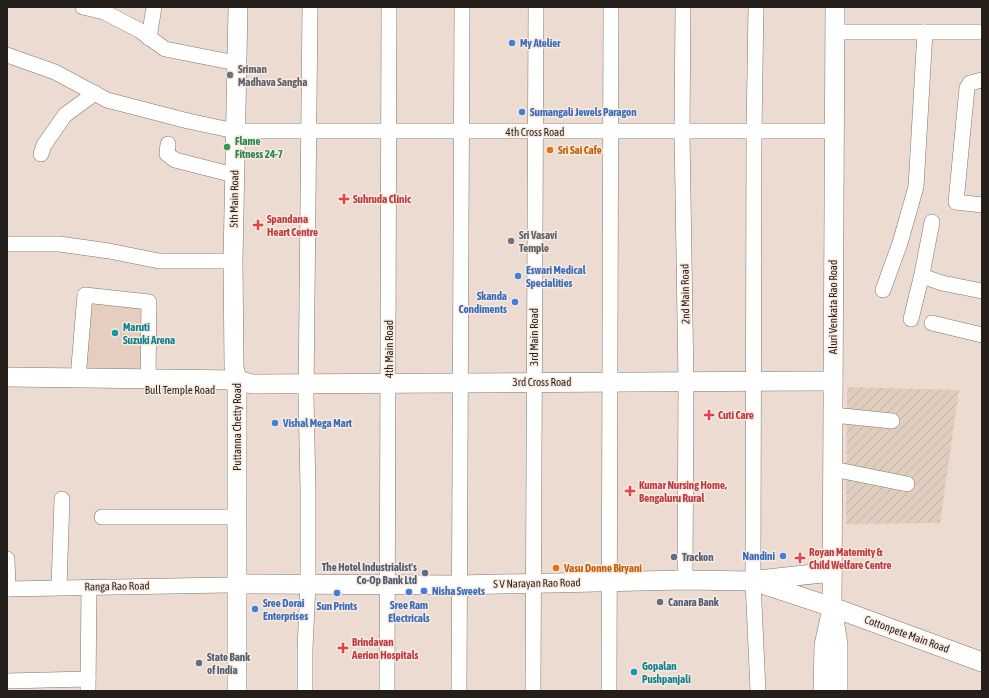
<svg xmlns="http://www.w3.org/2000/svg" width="989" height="698" font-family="'Asap Condensed',sans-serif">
<defs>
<pattern id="industrial-furrows" width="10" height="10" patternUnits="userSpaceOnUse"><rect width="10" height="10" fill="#dfcebe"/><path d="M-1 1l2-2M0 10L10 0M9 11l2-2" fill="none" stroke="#bfb0a3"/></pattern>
</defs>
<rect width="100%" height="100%" fill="#ebdbd1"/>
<path fill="#e5cebf" d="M81 291 152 297 151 369H75Z"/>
<path fill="url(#industrial-furrows)" d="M847 387 959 390 940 523 846 524Z"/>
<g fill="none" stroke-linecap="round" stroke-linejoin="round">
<g stroke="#83756b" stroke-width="16">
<g id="minor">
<path d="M83 7 104 12 139 30 165 49 236 63"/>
<path d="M683 7 682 131 686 382 685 580"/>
<path d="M756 7 754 132 753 581 758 691"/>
<path d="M835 32H982"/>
<path d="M149 38 154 7"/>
<path d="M7 55 55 72 107 100 188 121 235 131H834"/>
<path d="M982 80 970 83 967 88 956 202 982 205"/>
<path d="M168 144 167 154 175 160 234 175"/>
<path d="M41 154 44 145 65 115 95 93"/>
<path d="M7 244H59L109 251 159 261H233"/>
<path d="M922 276 942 283 982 291"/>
<path d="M883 290 900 243 916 187 925 32"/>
<path d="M911 319 922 274 932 222"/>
<path d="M932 323 982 335"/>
<path d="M78 378 85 295 149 302 148 379"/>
<path d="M833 415 892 421"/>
<path d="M833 469 907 484"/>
<path d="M102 517H227"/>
<path d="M7 559 8 589"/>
<path d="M59 587 62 499"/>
<path d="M7 589 227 585"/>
<path d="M7 681 88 679"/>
<path d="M88 691 89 587"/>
<path d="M305 691V649L308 583V489L306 397 310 7"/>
<path d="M387 691 389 7"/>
<path d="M459 691 462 7"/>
<path d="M533 691 536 7"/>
<path d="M609 691 611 7"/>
</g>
</g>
<g stroke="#83756b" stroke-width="20">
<g id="major">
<path d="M835 7 832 607 838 644V691"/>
<path d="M7 377 237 380 252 384 833 381"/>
<path d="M758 580 832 572"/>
<path d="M237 584 459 585 685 580 753 581 832 607 982 662"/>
<path d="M237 691V380L234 367 233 261 238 7"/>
<path d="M823 691 824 645 830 618"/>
</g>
</g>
<use href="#minor" stroke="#fff" stroke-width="15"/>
<use href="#major" stroke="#fff" stroke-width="19"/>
</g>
<g fill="#3f7fe0" stroke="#f9e9de" stroke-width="1.5">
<circle cx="512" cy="43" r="4"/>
<circle cx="522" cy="112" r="4"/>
<circle cx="518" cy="276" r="4"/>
<circle cx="515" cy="302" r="4"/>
<circle cx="275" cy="423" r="4"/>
<circle cx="783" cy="556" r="4"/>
<circle cx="424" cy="591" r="4"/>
<circle cx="409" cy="592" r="4"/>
<circle cx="337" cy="593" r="4"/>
<circle cx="255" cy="609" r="4"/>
</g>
<g fill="#6b7280" stroke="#f9e9de" stroke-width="1.5">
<circle cx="230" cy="75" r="4"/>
<circle cx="511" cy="241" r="4"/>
</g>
<circle fill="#2e9e5b" stroke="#f9e9de" stroke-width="1.5" cx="227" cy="147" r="4"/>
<g fill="#e8710a" stroke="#f9e9de" stroke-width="1.5">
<circle cx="550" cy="150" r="4"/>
<circle cx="556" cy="568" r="4"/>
</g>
<g fill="#e0444e" stroke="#f9e9de" stroke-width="1.5">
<path d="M342 193h4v4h4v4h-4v4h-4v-4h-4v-4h4z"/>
<path d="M256 219h4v4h4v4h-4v4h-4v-4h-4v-4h4z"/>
<path d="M707 409h4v4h4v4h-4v4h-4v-4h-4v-4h4z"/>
<path d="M628 485h4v4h4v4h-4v4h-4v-4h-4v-4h4z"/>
<path d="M798 552h4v4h4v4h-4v4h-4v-4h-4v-4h4z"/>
<path d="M341 642h4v4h4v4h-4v4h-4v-4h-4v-4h4z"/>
</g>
<g fill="#0f9aa8" stroke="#f9e9de" stroke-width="1.5">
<circle cx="115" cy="333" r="4"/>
<circle cx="634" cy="672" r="4"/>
</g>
<g fill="#5c6f8a" stroke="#f9e9de" stroke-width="1.5">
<circle cx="674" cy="557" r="4"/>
<circle cx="425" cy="573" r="4"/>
<circle cx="660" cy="602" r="4"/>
<circle cx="199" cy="663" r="4"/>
</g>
<g text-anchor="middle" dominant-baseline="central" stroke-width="3" stroke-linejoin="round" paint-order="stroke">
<g font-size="11" font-weight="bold" fill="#366cbe" stroke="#f9e9de" text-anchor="start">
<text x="520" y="43">My Atelier</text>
<text x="530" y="112">Sumangali Jewels Paragon</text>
<text x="526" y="270">Eswari Medical<tspan x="526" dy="13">Specialities</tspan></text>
<text x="507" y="296" text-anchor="end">Skanda<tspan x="507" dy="13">Condiments</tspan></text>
<text x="283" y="423">Vishal Mega Mart</text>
<text x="775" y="556" text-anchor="end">Nandini</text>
<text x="432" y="591">Nisha Sweets</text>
<text x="263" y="603">Sree Dorai<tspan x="263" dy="13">Enterprises</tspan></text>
<text x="409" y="605" text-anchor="middle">Sree Ram<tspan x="409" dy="13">Electricals</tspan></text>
<text x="337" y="606" text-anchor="middle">Sun Prints</text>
</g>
<g font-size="11" font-weight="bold" fill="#5b616d" stroke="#f9e9de" text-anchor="start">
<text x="238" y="69">Sriman<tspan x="238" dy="13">Madhava Sangha</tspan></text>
<text x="519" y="235">Sri Vasavi<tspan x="519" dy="13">Temple</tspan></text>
</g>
<g font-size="11" fill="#251f1c" stroke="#f9e9de">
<text x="535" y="132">4th Cross Road</text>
<text transform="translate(234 199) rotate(-89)">5th Main Road</text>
<text transform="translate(685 294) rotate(-91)">2nd Main Road</text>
<text transform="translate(833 307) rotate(-90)">Aluri Venkata Rao Road</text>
<text transform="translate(534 337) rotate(-90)">3rd Main Road</text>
<text transform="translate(389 349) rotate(-90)">4th Main Road</text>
<text x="542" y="382">3rd Cross Road</text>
<text x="180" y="390">Bull Temple Road</text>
<text transform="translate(237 427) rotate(-90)">Puttanna Chetty Road</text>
<text transform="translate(537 583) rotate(-1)">S V Narayan Rao Road</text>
<text transform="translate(117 586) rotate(-1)">Ranga Rao Road</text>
<text transform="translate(907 634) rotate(20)">Cottonpete Main Road</text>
</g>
<g font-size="11" font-weight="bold" fill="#27864d" stroke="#f9e9de" text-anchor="start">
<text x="235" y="141">Flame<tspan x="235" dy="13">Fitness 24-7</tspan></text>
</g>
<g font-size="11" font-weight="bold" fill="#c56008" stroke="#f9e9de" text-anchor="start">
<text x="558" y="150">Sri Sai Cafe</text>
<text x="564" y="568">Vasu Donne Biryani</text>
</g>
<g font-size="11" font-weight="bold" fill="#be3a42" stroke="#f9e9de" text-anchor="start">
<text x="353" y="199">Suhruda Clinic</text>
<text x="267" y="219">Spandana<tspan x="267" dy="13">Heart Centre</tspan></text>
<text x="718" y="415">Cuti Care</text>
<text x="639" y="485">Kumar Nursing Home,<tspan x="639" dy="13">Bengaluru Rural</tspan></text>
<text x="809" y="552">Royan Maternity &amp;<tspan x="809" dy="13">Child Welfare Centre</tspan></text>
<text x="352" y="642">Brindavan<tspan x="352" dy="13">Aerion Hospitals</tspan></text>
</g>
<g font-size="11" font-weight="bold" fill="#0d838f" stroke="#f9e9de" text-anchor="start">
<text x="123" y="327">Maruti<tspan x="123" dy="13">Suzuki Arena</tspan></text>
<text x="642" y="666">Gopalan<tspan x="642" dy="13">Pushpanjali</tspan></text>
</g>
<g font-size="11" font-weight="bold" fill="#4e5e75" stroke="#f9e9de" text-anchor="start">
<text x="682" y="557">Trackon</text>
<text x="417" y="567" text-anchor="end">The Hotel Industrialist's<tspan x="417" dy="13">Co-Op Bank Ltd</tspan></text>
<text x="668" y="602">Canara Bank</text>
<text x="207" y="657">State Bank<tspan x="207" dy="13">of India</tspan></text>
</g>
</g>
<rect width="989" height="698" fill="none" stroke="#251f1c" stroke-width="16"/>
</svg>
